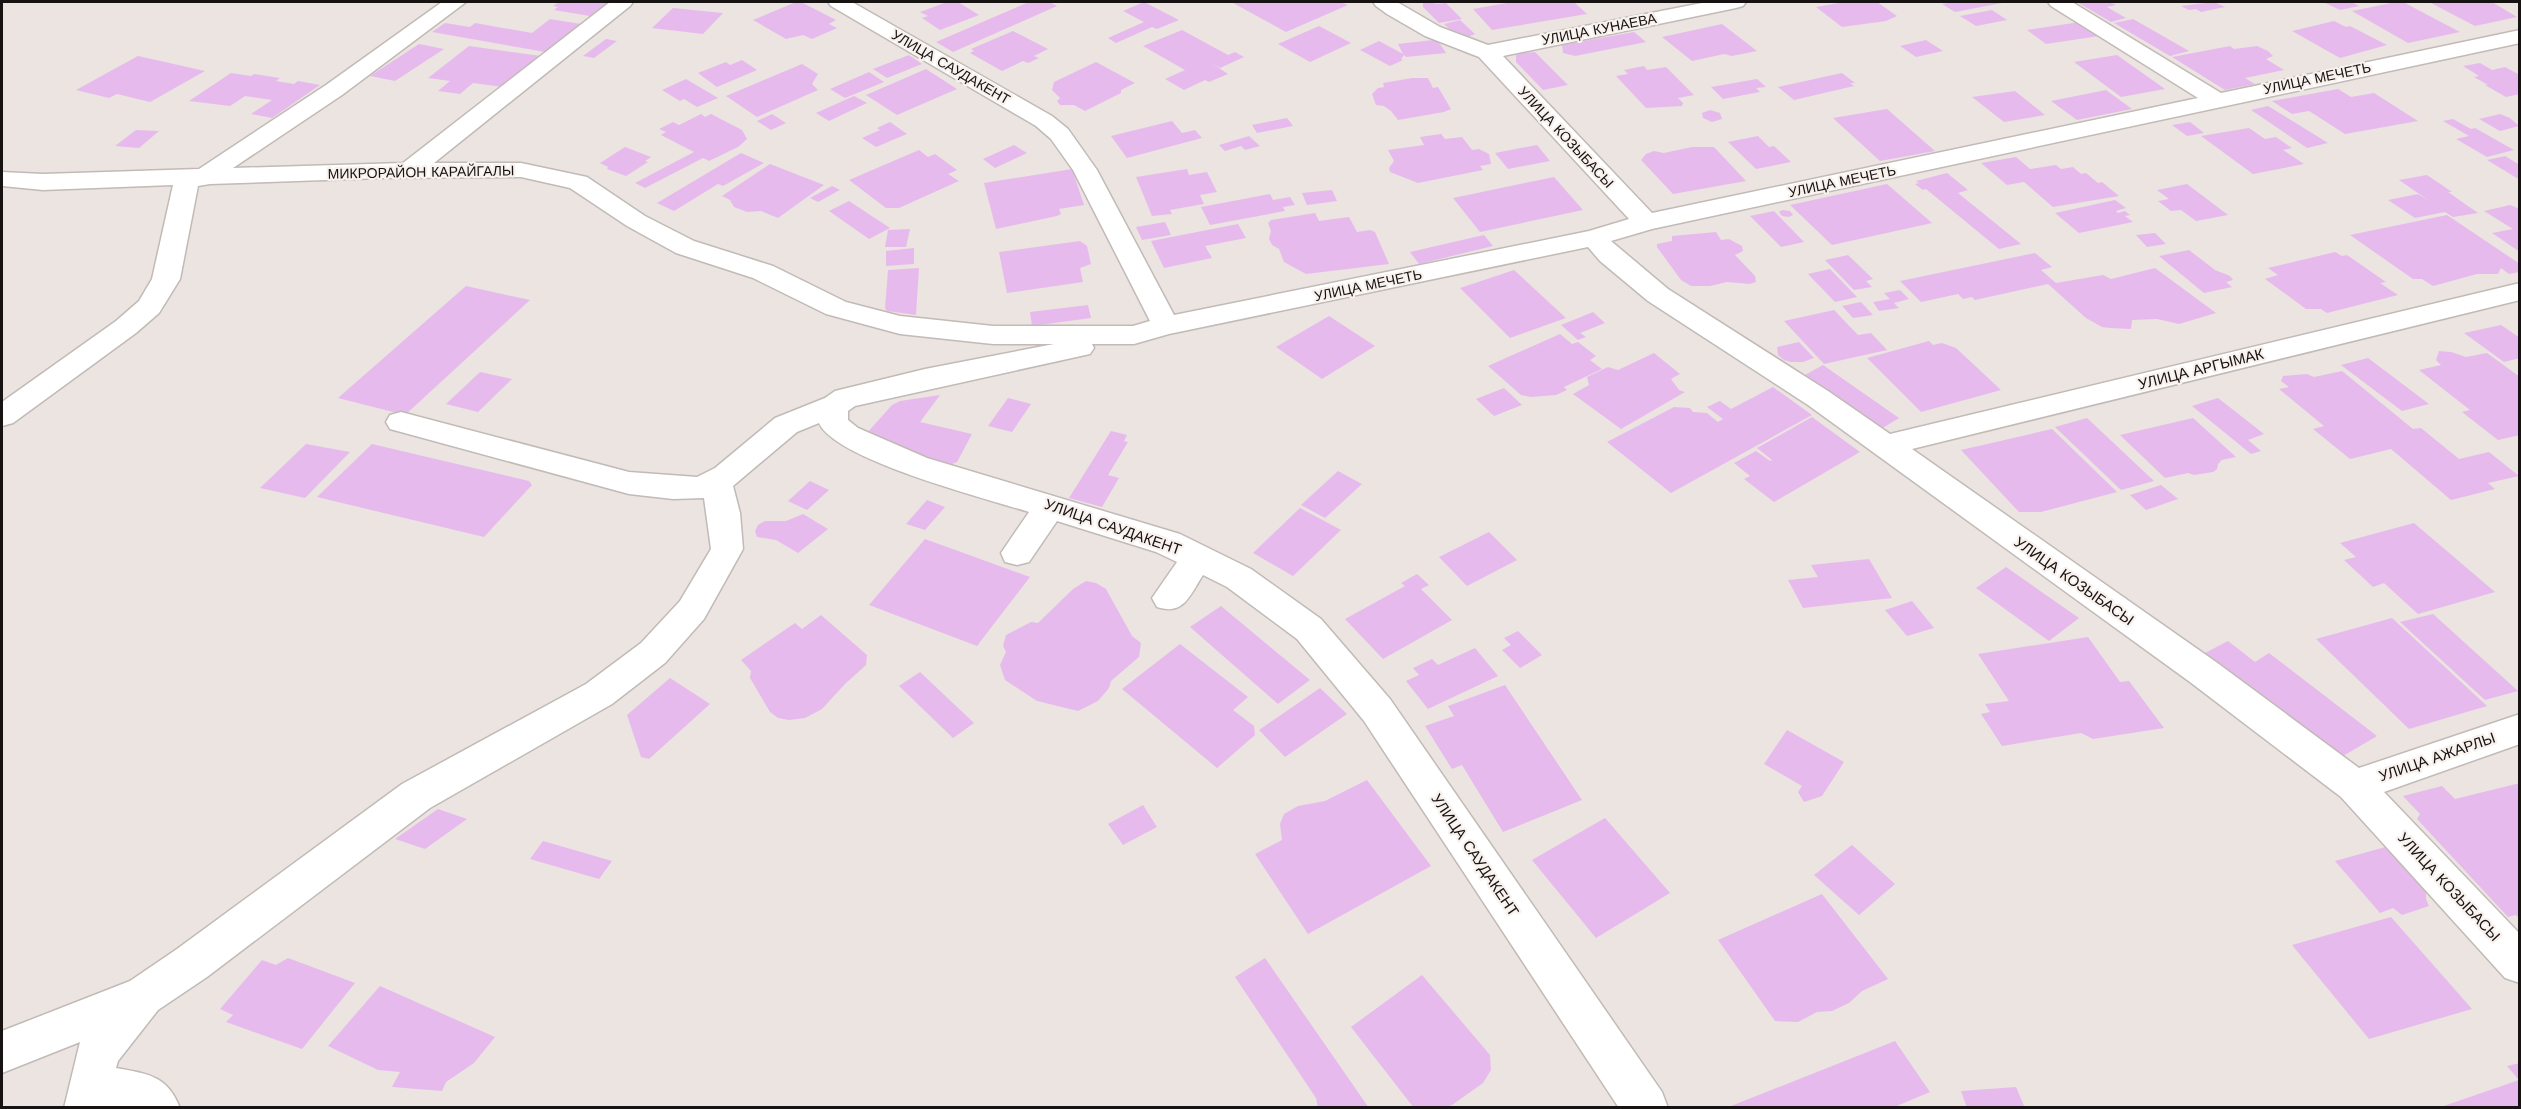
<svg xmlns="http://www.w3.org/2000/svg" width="2521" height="1109" font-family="'Work Sans',sans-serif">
<rect width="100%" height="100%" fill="#ebe4e0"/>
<g fill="#e7baee">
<path d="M559 2H609L590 16 554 10 558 7 553 6Z"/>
<path d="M796 2H801L836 20 829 24 837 28 812 39 803 35 786 39 753 20Z"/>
<path d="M947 2H958L979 15 940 30 922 18 928 16 920 12Z"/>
<path d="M1029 2H1049L1057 6 953 52 936 42Z"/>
<path d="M1144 2 1179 20 1157 29 1152 27 1116 43 1108 38 1144 22 1123 11Z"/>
<path d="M1236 2H1340L1348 5 1286 32 1233 3Z"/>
<path d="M1428 2 1437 4 1446 3 1462 19 1439 23 1423 7V3Z"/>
<path d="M1506 2H1574L1587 14 1492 30 1473 9 1507 3Z"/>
<path d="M1845 2H1877L1897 16 1886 21 1842 27 1816 7Z"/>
<path d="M1953 2H2002V3L1955 12 1942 4Z"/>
<path d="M2077 2H2109L2116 5 2107 7 2126 18 2111 22Z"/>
<path d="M2214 2 2225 7 2201 12 2196 9 2189 10 2181 6Z"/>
<path d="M2323 2H2351L2359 6 2340 10Z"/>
<path d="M2396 2H2403L2460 32 2408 43 2352 11Z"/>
<path d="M2429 2H2492L2517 17 2475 26Z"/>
<path d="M673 8 723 13 703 34 652 28Z"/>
<path d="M1992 10 2007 20 1976 26 1960 16Z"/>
<path d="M550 19 587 25 551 53 432 32 445 23 470 27 475 23 532 33Z"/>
<path d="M2133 19 2189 51 2170 56 2114 23Z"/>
<path d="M1460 20 1475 34 1461 40 1444 24Z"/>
<path d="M2334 21 2346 27 2350 26 2387 45 2340 58 2292 31Z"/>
<path d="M2080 22 2099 36 2046 44 2027 30Z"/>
<path d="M1722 24 1757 51 1732 56 1724 54 1692 61 1662 37Z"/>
<path d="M1319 26 1351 43 1310 62 1278 44Z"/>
<path d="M1182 30 1228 55 1235 52 1244 57 1220 68 1213 64 1228 74 1209 82 1205 80 1184 90 1165 79 1185 70 1143 46Z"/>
<path d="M1013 31 1048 49 1034 56 1039 58 1028 63 1023 61 1002 71 970 53 974 51 971 49Z"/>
<path d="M1634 32 1646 42 1575 56 1563 53 1562 45Z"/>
<path d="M606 39 617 41 594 58 583 56Z"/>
<path d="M1433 40 1438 41 1446 53 1406 57 1404 55 1401 59 1403 60 1390 66 1360 50 1379 41 1403 54 1398 44Z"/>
<path d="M1926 40 1943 51 1916 57 1900 46Z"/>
<path d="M419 44 444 49 395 81 370 76Z"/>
<path d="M469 46 541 56 503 87 473 83 460 94 438 91 450 81 428 78Z"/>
<path d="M2230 46 2234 49 2257 46 2268 51 2273 56 2266 59 2284 70 2245 78 2255 84 2225 90 2172 57Z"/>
<path d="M1535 52 1568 85 1543 90 1516 62V55L1520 53Z"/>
<path d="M909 55 922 64 887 78 873 69Z"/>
<path d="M2117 55 2165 89 2121 97 2074 62Z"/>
<path d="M138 56 205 71 150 102 117 94 109 98 76 90Z"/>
<path d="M742 60 757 70 717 87 698 73 726 62 730 65Z"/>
<path d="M1096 62 1135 83 1121 90V93L1085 111 1074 105H1060L1057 101 1060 98 1052 90 1054 82Z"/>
<path d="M2480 63 2492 70 2505 67 2520 75V94L2506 97 2485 85H2488L2474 77 2479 76 2463 66Z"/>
<path d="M802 64 818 74 812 84 818 90 757 117 726 96Z"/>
<path d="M1644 66 1647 70 1666 67 1694 95 1678 98 1683 103 1682 106 1646 108 1616 76 1628 74 1624 70Z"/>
<path d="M926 69 957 89 897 115 866 95Z"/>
<path d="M869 72 884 82 845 98 830 89Z"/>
<path d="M231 73 251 76 254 74 280 78 276 81 294 84 298 81 320 85 272 118 251 114 272 100 245 96 230 106 189 101Z"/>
<path d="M1842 73 1855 83H1850L1854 86 1794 100 1778 87Z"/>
<path d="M1412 78H1428L1433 88 1438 87 1451 109 1444 112 1398 120 1391 111 1384 106 1376 105 1372 94 1378 88 1384 87 1383 83Z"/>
<path d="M686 79 718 98 697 107 684 99 680 101 662 90Z"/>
<path d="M1757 79 1766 87 1756 88 1760 92 1723 99 1711 87Z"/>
<path d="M2338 89 2351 97 2374 93 2418 121 2345 134 2309 111 2292 114 2272 101Z"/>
<path d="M2106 90 2132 109 2077 120 2051 101Z"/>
<path d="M2015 91 2045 115 2004 122 1972 97Z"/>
<path d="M854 96 867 103 829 121 816 113Z"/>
<path d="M2268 106 2328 143 2307 148 2251 110Z"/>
<path d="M1887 109 1935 151 1880 161 1833 118Z"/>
<path d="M1710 110 1720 113 1722 119 1712 122 1703 118 1702 113Z"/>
<path d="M701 114 705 117 711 114 742 130 747 139 738 147 709 161 703 158 645 188 635 183 694 152 661 135 666 132 659 129 673 122 679 125Z"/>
<path d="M772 114 786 123 771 130 757 121Z"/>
<path d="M2500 114 2510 118 2519 126 2500 131 2479 119Z"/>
<path d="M1287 118 1293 126 1257 133 1252 125Z"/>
<path d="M2453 119 2471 129 2475 128 2514 150 2487 157 2456 139 2469 136 2443 121Z"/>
<path d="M1172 121 1182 133 1195 130 1202 138 1127 158 1111 136Z"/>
<path d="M890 122 907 134 876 147 862 138 880 130 877 128Z"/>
<path d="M2190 122 2204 133 2187 136 2172 125Z"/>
<path d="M2249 128 2265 139 2276 137 2292 148 2283 150 2304 164 2253 174 2201 136Z"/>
<path d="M136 130 159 131 139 148 115 146Z"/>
<path d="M1441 134 1445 139 1462 137 1472 150 1479 149 1489 154 1491 164 1480 166 1483 170 1418 183 1390 172 1389 168 1394 161 1388 150 1424 145 1420 137Z"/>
<path d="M1249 136 1260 146 1245 150 1241 146 1225 151 1219 145Z"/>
<path d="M1758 136 1769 147 1774 146 1791 162 1756 169 1728 142Z"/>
<path d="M1014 145 1027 153 995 168 983 159Z"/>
<path d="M1537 145 1550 161 1508 169 1495 153Z"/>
<path d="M625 147 651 157 645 161 648 162 626 176 607 169 608 167 600 163Z"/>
<path d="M1692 147H1714L1746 181 1673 194 1641 160 1646 154 1654 151 1664 153Z"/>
<path d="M919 150 928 157 935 154 957 170 948 174 959 181 899 208H886L849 180Z"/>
<path d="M741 153 764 163 723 186 718 184 674 211 657 203Z"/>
<path d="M2505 156 2520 165V180L2487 160Z"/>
<path d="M2016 157 2030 169 2056 165 2061 169 2073 167 2081 174 2086 173 2098 183 2102 182 2119 196 2053 207 2024 182 2007 185 1981 163Z"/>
<path d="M770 164 824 185 778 218 761 211 747 212 734 207 730 200 722 196Z"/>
<path d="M1072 169 1084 205 1059 209 1061 214 1057 216 996 229 984 183Z"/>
<path d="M1187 169 1189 175 1207 172 1217 192 1200 195 1204 204 1170 210 1172 214 1152 216 1136 177Z"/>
<path d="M1947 173 1968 190 1958 193 2021 244 1999 249 1926 189 1923 190 1915 184 1919 183 1916 181Z"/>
<path d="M2427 175 2452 192H2448L2478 213 2453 217 2445 212 2415 218 2388 200 2418 194 2431 202 2399 180Z"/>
<path d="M1554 177 1583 210 1480 232 1453 198Z"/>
<path d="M1887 184 1932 223 1832 245 1790 205Z"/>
<path d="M2187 184 2228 215 2196 221 2181 210 2171 211 2158 201 2169 199 2157 190Z"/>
<path d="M832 186 840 190 818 202 810 198Z"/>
<path d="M1332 190 1337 201 1307 205 1302 193Z"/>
<path d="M1270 194 1273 200 1290 197 1295 205 1283 207 1285 211 1210 225 1201 207Z"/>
<path d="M2115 200 2126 208 2116 211 2118 213 2125 211 2130 215 2125 216 2133 222 2079 233 2055 213Z"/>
<path d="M849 201 890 228 869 239 829 211Z"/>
<path d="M2510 205 2520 209V252L2492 233 2513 229 2484 211Z"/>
<path d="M1782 210 1790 211 1793 215 1789 217 1782 216 1779 212Z"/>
<path d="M1774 211 1804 242 1781 247 1750 216Z"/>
<path d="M1315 213 1319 221 1349 217 1357 232 1370 230 1375 232 1389 264 1306 274 1284 262 1279 249 1272 245 1269 239 1271 231 1268 223 1271 220Z"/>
<path d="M2447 215 2520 264V272L2509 274 2501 268 2498 274H2477L2433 286 2422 279H2413L2350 235Z"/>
<path d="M1165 222 1171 235 1142 240 1136 227Z"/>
<path d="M1238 224 1246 238 1205 246 1212 258 1164 268 1151 241Z"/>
<path d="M910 229 906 247H885L888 230Z"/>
<path d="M1716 232 1721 240 1729 239 1742 246 1743 251 1735 255 1755 276 1756 282 1750 284 1727 282 1710 286H1691L1681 280 1657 247V244L1672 241V236Z"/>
<path d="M2155 233 2166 244 2147 247 2136 235Z"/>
<path d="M1484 235 1493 246 1419 264 1410 252Z"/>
<path d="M1080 241 1087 246 1091 264 1080 268 1083 282 1007 293 999 252Z"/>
<path d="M914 248V264L886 266V251Z"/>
<path d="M2189 250 2215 270 2230 276 2233 280 2226 282 2232 287 2204 293 2159 256Z"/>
<path d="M2335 252 2342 256 2347 255 2386 282 2380 283 2398 295 2327 313 2321 309H2306L2265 279 2278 275 2268 268Z"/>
<path d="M2035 253 2052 267 2041 270 2056 283 2103 275 2111 279 2155 268 2216 313 2179 324 2157 319 2132 320 2131 329 2110 328 2102 327 2086 318 2048 284 1975 300 1972 297 1963 299 1958 294 1921 302 1900 281Z"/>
<path d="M1848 255 1873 279 1866 281 1872 287 1854 290 1825 260Z"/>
<path d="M919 268 916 315 887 311 885 308 888 270Z"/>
<path d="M1830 269 1857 297 1835 302 1808 274Z"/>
<path d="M1514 270 1566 318 1510 338 1460 288Z"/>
<path d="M466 286 530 300 405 415 338 398Z"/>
<path d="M1900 290 1909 299 1894 303 1899 308 1879 311 1873 302 1890 299 1884 293Z"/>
<path d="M1861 302 1873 315 1853 318 1842 306Z"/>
<path d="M1088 305 1091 318 1032 326 1030 312Z"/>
<path d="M1834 310 1858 335 1871 333 1887 350 1824 364 1784 321Z"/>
<path d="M1593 312 1605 323 1580 333 1586 337 1578 340 1561 325Z"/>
<path d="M1329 316 1375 346 1322 379 1276 347Z"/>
<path d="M2501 325 2520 338V358L2504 362 2464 333Z"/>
<path d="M1560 334 1572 344 1578 342 1596 356 1590 360 1602 369 1564 387 1567 390 1556 395 1531 397 1521 395 1488 366Z"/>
<path d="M1929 341 1933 345 1942 343 1956 348 2001 390 1921 412 1867 358Z"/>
<path d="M1799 342 1814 358 1803 362H1791L1784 360 1778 355 1777 347Z"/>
<path d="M2439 351 2451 352 2466 357 2487 353 2520 377V435L2498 440 2462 412 2470 410 2419 370 2441 365 2436 360Z"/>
<path d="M1654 353 1680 374 1671 379 1679 390 1685 392 1621 429 1573 394 1589 385 1587 377 1608 367 1618 370Z"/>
<path d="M2368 358 2429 404 2402 411 2341 365Z"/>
<path d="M1823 365 1899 418 1881 429 1805 375Z"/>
<path d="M2342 371 2413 429 2421 428 2459 459 2489 452 2519 476 2488 483 2495 489 2451 500 2391 449 2350 459 2313 429 2324 426 2279 389 2289 387 2281 381 2283 376 2307 374 2314 377Z"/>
<path d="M480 372 512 379 478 412 446 404Z"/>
<path d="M1773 387 1812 415 1671 493 1607 442 1674 407 1690 408 1693 412 1707 413 1718 422 1723 419 1707 407 1720 401 1731 409Z"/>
<path d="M1504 388 1522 405 1494 416 1476 399Z"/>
<path d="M940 395 920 422 972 434 957 462 950 465 892 451 866 434 892 405 900 401Z"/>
<path d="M1008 398 1031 404 1012 432 988 426Z"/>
<path d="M2218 398 2264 434 2248 440 2261 451 2251 454 2192 406Z"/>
<path d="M1812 417 1860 452 1774 502 1744 479 1750 476 1734 463 1756 451 1770 461 1772 460 1757 448Z"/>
<path d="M2087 418 2154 481 2121 490 2055 427Z"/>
<path d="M2193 418 2236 457 2222 460 2218 464 2217 469 2213 472 2194 475 2188 473 2165 478 2120 435Z"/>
<path d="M2052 429 2117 492 2041 512H2019L1961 450Z"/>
<path d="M1111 431 1127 435 1124 441 1128 442 1108 475 1119 478 1102 507 1069 498Z"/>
<path d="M306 444 350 452 305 498 260 488Z"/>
<path d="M372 444 529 481 532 485 484 537 317 497Z"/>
<path d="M1338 471 1362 484 1325 518 1301 505Z"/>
<path d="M810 481 829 490 807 510 788 501Z"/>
<path d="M2161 485 2178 499 2146 510 2130 495Z"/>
<path d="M927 500 945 507 925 530 906 524Z"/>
<path d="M1300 508 1341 530 1293 576 1253 553Z"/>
<path d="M803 514 828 529 798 553 776 540 757 537 755 531 758 525 765 521H786Z"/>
<path d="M2414 523 2495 592 2418 614 2384 583 2373 587 2344 560 2356 557 2340 543Z"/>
<path d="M1489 532 1517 560 1467 586 1439 557Z"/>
<path d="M925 539 1030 577 977 646 869 605Z"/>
<path d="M1869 559 1892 598 1803 608 1788 580 1818 577 1811 565Z"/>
<path d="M2006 567 2079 618 2049 641 1976 588Z"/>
<path d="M1417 574 1429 585 1421 589 1452 620 1383 659 1345 619 1405 586 1401 583Z"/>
<path d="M1086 581 1096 583 1106 589 1132 636 1141 643 1139 657 1111 681 1109 688 1098 701 1078 711 1037 701 1005 680 1000 665 1006 652 1003 646 1006 635 1031 622 1038 623 1073 589Z"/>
<path d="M1912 601 1934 628 1907 636 1885 610Z"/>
<path d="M1221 606 1310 680 1278 704 1190 627Z"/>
<path d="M2433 614 2518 691 2485 700 2400 622Z"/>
<path d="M821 615 867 655 866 665 845 684 822 709 805 718 789 720 778 718 770 712 750 678 751 671 741 660 795 623 802 629Z"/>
<path d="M2392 618 2487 706 2409 729 2316 639Z"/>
<path d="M1518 631 1542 655 1520 668 1502 650 1511 645 1504 638Z"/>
<path d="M2088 637 2120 682 2129 681 2164 728 2093 739 2081 733 2002 746 1981 714 1990 712 1985 704 2009 701 1978 654Z"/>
<path d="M2228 641 2255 662 2269 653 2377 736 2338 759 2205 653Z"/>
<path d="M1180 644 1248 697 1233 710 1254 726 1255 735 1217 768 1122 689Z"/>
<path d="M1475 648 1498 676 1428 709 1406 681 1419 675 1413 668 1432 659 1438 665Z"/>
<path d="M920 672 974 723 953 738 899 686Z"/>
<path d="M670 678 710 704 649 759 641 757 627 715Z"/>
<path d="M1505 685 1582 800 1503 832 1462 765 1452 769 1425 726 1454 716 1448 706Z"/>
<path d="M1320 688 1347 714 1285 757 1259 730Z"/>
<path d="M1787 730 1844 762 1822 796 1804 802 1798 792 1802 786 1764 764Z"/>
<path d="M1367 780 1431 866 1308 934 1255 854 1282 840 1280 824 1284 814 1298 806 1325 801Z"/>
<path d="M2520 783V919L2516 915 2508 917 2417 819 2420 814 2403 796 2442 786 2455 799Z"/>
<path d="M1143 805 1157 827 1123 845 1108 824Z"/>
<path d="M438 809 467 819 425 849 395 839Z"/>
<path d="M1605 818 1670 893 1596 938 1532 860Z"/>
<path d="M543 841 612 861 599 879 530 859Z"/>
<path d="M1852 845 1895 884 1859 915 1814 875Z"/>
<path d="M2389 846 2426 888V899L2429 906 2402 915 2393 908 2380 913 2335 861Z"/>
<path d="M1822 894 1888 979 1862 991 1849 1003 1832 1011 1817 1012 1798 1022 1775 1021 1718 940Z"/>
<path d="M2391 917 2472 1009 2369 1039 2292 945Z"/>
<path d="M288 958 355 983 302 1049 226 1022 233 1015 220 1009 262 960 276 965Z"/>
<path d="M1265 958 1369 1108H1318L1316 1098 1235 977Z"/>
<path d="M1422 975 1490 1055 1491 1070 1483 1083 1452 1105 1442 1108H1414L1351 1027Z"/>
<path d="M380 986 495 1037 474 1063 446 1082 442 1091 392 1087 400 1072 378 1070 328 1046Z"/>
<path d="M1895 1041 1930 1092 1892 1108H1726Z"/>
<path d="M2520 1063V1108H2438L2519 1080 2507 1066Z"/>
<path d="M2016 1087 2025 1108H1967L1961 1091Z"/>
</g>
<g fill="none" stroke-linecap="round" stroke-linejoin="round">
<g stroke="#c1bab6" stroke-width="3">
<path id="minor" d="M442 2H466L342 95 233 168 403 163 610 2H633L630 6 434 163H521L587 177 645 216 694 241 773 266 846 302 900 316 993 326H1133L1150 321 1073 170 1051 139 1036 126 831 6 828 2H852L1052 116 1068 129 1097 170 1174 315 1589 231 1629 219 1479 57 1425 36 1387 14 1376 6 1373 2H1397L1440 27 1488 45 1707 2H1746L1743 6 1736 8 1503 56 1652 213 2198 98 2051 6 2048 2H2072L2221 93 2520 30V43L1652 229 1611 241 1668 289 1828 391 1890 434 2520 283V300L1912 449 2216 662 2359 768 2520 714V744L2384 792 2520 934V983L2505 978 2341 797 2190 682 1808 405 1648 301 1600 261 1588 247 1169 334 1134 344H1092L1094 348 1090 354 855 406 848 411V420L858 428 927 458 1180 534 1251 569 1321 619 1390 699 1662 1092 1668 1108H1619L1364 721 1297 639 1227 587 1203 575C1190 595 1184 616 1157 607L1152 598 1177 562 1156 552 1057 521 1029 562 1017 565 1005 562 1001 553 1029 512C988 499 835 460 819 423L797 432 733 486 740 513 743 549 704 619 665 663 612 704 430 808 207 977 158 1010 118 1061 116 1068C148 1074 167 1075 180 1108H64L80 1042 2 1073V1031L130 981 177 949 402 784 586 684 641 643 680 601 711 549 704 498 673 499 629 494 390 429 386 422 390 415 401 412 629 472 697 477 715 468 775 418 825 398 835 391 925 369 1054 344H993L900 334 826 314 753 278 676 253 627 226 570 188 521 177 382 178 210 184 198 186 180 279 159 313 136 333 13 423 2 426V402L116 321 139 301 152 279 173 185 43 190 2 186V172L43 174 199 169 326 85Z"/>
</g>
<use href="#minor" fill="#fff" fill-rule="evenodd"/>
</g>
<g text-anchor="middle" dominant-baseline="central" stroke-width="4.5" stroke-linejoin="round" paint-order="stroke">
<g font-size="14" fill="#161312" stroke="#f8f1ed">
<text transform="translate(1599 29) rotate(-11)">УЛИЦА КУНАЕВА</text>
<text transform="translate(951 67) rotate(30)">УЛИЦА САУДАКЕНТ</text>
<text transform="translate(2317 78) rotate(-12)">УЛИЦА МЕЧЕТЬ</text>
<text transform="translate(1566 137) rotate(47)">УЛИЦА КОЗЫБАСЫ</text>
<text transform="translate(421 172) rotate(-1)">МИКРОРАЙОН КАРАЙГАЛЫ</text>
<text transform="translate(1842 181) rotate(-12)">УЛИЦА МЕЧЕТЬ</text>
<text transform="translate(1368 285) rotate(-12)">УЛИЦА МЕЧЕТЬ</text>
</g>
<g font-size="15" fill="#161312" stroke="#f8f1ed">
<text transform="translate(2201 369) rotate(-14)">УЛИЦА АРГЫМАК</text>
<text transform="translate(1113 527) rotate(19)">УЛИЦА САУДАКЕНТ</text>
<text transform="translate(2074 581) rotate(35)">УЛИЦА КОЗЫБАСЫ</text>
<text transform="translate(2437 757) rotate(-19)">УЛИЦА АЖАРЛЫ</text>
<text transform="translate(1475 855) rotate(56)">УЛИЦА САУДАКЕНТ</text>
<text transform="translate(2449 887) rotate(47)">УЛИЦА КОЗЫБАСЫ</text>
</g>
</g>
<rect width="2521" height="1109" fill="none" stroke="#161312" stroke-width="6"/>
</svg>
